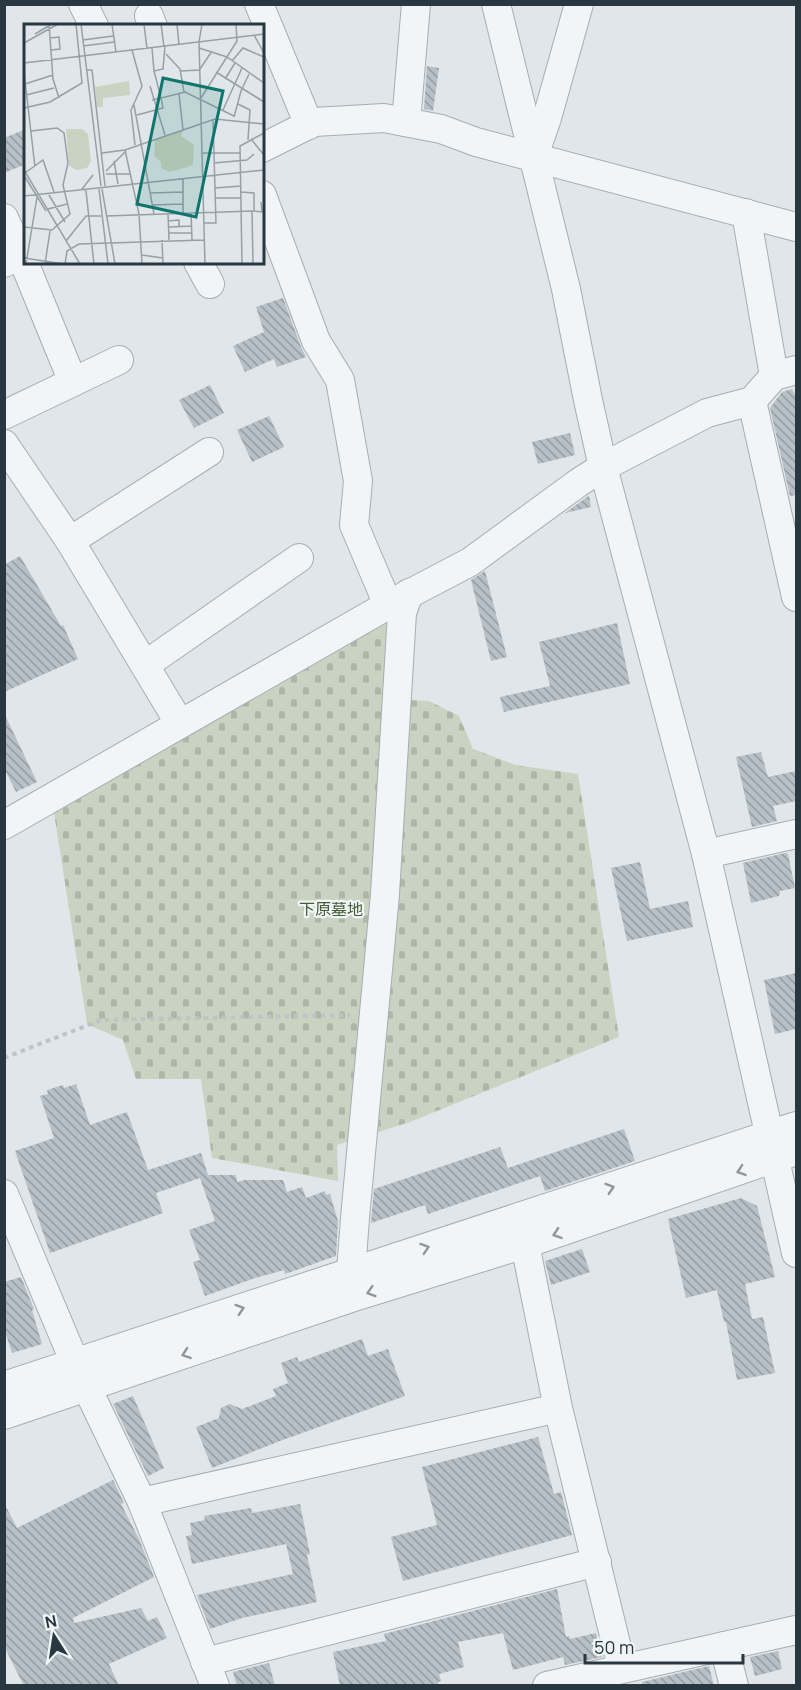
<svg xmlns="http://www.w3.org/2000/svg" width="801" height="1690" font-family="Manrope,'Noto Sans JP',sans-serif">
<defs>
<pattern id="cemetery-stones" width="16" height="16" patternUnits="userSpaceOnUse" patternTransform="scale(1.5)"><rect width="16" height="16" fill="#cad3c1"/><path d="M2 7V4a2 2 0 0 1 4 0v3zM10 15v-3a2 2 0 0 1 4 0v3z" fill="#aeb6a7"/></pattern>
<pattern id="building-back-hatch" width="6" height="6" patternUnits="userSpaceOnUse" patternTransform="scale(1.5)"><rect width="6" height="6" fill="#b7c0c6"/><path d="M-1 5l2 2M0 0l6 6M5-1l2 2" fill="none" stroke="#959da2"/></pattern>
</defs>
<rect width="100%" height="100%" fill="#e0e6e9"/>
<path fill="url(#cemetery-stones)" d="M392 605 382 699 429 701 459 716 473 749 515 765 578 774 619 1037 410 1122 337 1145 338 1181 212 1158 201 1079H136L123 1040 87 1024 52 800Z"/>
<g fill="url(#building-back-hatch)">
<path d="M427 66 439 68 433 111 424 109Z"/>
<path d="M26 129V164L4 173V138Z"/>
<path d="M283 298 301 347 306 357 277 367 274 359 245 372 233 346 264 332 256 307Z"/>
<path d="M210 385 224 413 194 428 179 400Z"/>
<path d="M792 389 796 397V495L790 496 770 408 782 392Z"/>
<path d="M269 416 284 447 252 462 237 430Z"/>
<path d="M570 433 575 455 538 464 532 442Z"/>
<path d="M589 496 591 507 565 513 587 497Z"/>
<path d="M20 556 61 626 63 625 78 659 4 692V565Z"/>
<path d="M485 571 507 657 491 661 471 580Z"/>
<path d="M617 623 630 684 504 712 500 697 550 686 539 642Z"/>
<path d="M4 713 37 782 16 792 4 768Z"/>
<path d="M761 752 768 777 796 771V801L773 806 777 821 752 827 736 757Z"/>
<path d="M785 853 788 854 795 888 780 891 779 896 751 903 743 863Z"/>
<path d="M640 862 650 909 688 901 693 927 627 941 611 868Z"/>
<path d="M796 973V1029L775 1034 764 980Z"/>
<path d="M76 1084 90 1125 127 1112 148 1170 201 1153 208 1175H236L237 1182 245 1180H283L287 1192 302 1187 306 1198 325 1191 326 1195 330 1194 338 1221 336 1256 285 1274 284 1270 255 1278 205 1296 193 1262 200 1260 189 1230 215 1221 200 1178 156 1193 163 1213 50 1253 15 1151 54 1138 40 1096 48 1094 47 1090 63 1085 64 1088Z"/>
<path d="M624 1129 635 1161 545 1191 540 1176 428 1214 425 1205 371 1223 374 1189 500 1147 508 1168Z"/>
<path d="M741 1198 757 1206 775 1277 745 1284 752 1319 763 1317 775 1373 737 1380 726 1322H724L717 1290 686 1298 668 1219Z"/>
<path d="M582 1249 590 1272 551 1285 545 1261Z"/>
<path d="M21 1277 34 1309 32 1310 42 1344 12 1353 4 1328V1282Z"/>
<path d="M362 1339 368 1356 388 1349 405 1396 280 1441 212 1468 196 1427 219 1418 221 1408 230 1404 242 1409 276 1396 273 1389 288 1383 281 1363 297 1357 299 1362Z"/>
<path d="M133 1396 164 1468 148 1476 113 1404Z"/>
<path d="M538 1437 554 1494 561 1492 572 1535 403 1581 391 1537 437 1525 422 1467Z"/>
<path d="M113 1480 124 1503 121 1504 139 1539 154 1577 73 1618 74 1623 141 1608 148 1621 157 1617 167 1638 109 1664 119 1686H24L4 1646V1503L17 1528Z"/>
<path d="M300 1504 310 1554 307 1555 317 1602 242 1618 210 1629 197 1595 293 1574 286 1544 192 1564 186 1536 192 1535 190 1523 205 1520 204 1516 251 1508 252 1513Z"/>
<path d="M557 1589 566 1637 569 1636 570 1639 596 1633 602 1657 565 1665 563 1657 513 1670 503 1633 458 1642 464 1667 439 1674 441 1681 438 1682V1686H340L333 1652 386 1641 384 1634Z"/>
<path d="M778 1651 782 1669 755 1676 750 1657Z"/>
<path d="M269 1663 275 1686H237L233 1672Z"/>
<path d="M709 1666 714 1686H642V1682Z"/>
</g>
<g fill="none" stroke-linecap="round" stroke-linejoin="round">
<g stroke="#a5aeb3" stroke-width="30">
<g id="minor">
<path d="M83 4 94 26"/>
<path d="M259 4 309 125"/>
<path d="M496 4 566 289 588 400 603 467 706 854 796 1253"/>
<path d="M149 16 153 26"/>
<path d="M406 122 416 4"/>
<path d="M262 148 314 122 384 118 441 129 476 142 796 227"/>
<path d="M534 156 547 118 579 4"/>
<path d="M262 195 316 341 340 380 358 481 354 525 388 605"/>
<path d="M746 213 774 376"/>
<path d="M4 218 21 255 4 263"/>
<path d="M198 262 210 284"/>
<path d="M73 382 119 360"/>
<path d="M752 401 796 597"/>
<path d="M4 415 73 382 21 255 26 254"/>
<path d="M4 444 70 541 180 724"/>
<path d="M70 541 209 452"/>
<path d="M145 665 299 558"/>
<path d="M4 825 388 605 470 562 578 483 603 467 707 413 752 401 774 376 796 370"/>
<path d="M706 854 796 834"/>
<path d="M4 1194 75 1363 142 1502 215 1686"/>
<path d="M525 1244 558 1408 622 1668"/>
<path d="M351 1272 355 1218 385 894 402 613 409 593"/>
<path d="M4 1386 796 1126"/>
<path d="M4 1415 351 1298 525 1244 796 1151"/>
<path d="M142 1502 558 1408"/>
<path d="M724 1646 734 1686"/>
<path d="M205 1662 597 1562"/>
<path d="M547 1686 796 1630"/>
</g>
</g>
<path stroke="#bdc4c7" stroke-width="4" stroke-dasharray="4.5 4.5" stroke-linecap="butt" d="M4 1058 101 1020 350 1015"/>
<use href="#minor" stroke="#f2f5f7" stroke-width="28"/>
</g>
<defs><path id="oneway-chevron" d="M-2-3.5L2.5 0L-2 3.5" fill="none" stroke-width="1.6" stroke-linecap="round" stroke-linejoin="round" transform="scale(1.5)"/></defs>
<g stroke="#8d969c">
<use href="#oneway-chevron" transform="translate(741 1171) rotate(161)"/>
<use href="#oneway-chevron" transform="translate(610 1188) rotate(-18)"/>
<use href="#oneway-chevron" transform="translate(557 1234) rotate(161)"/>
<use href="#oneway-chevron" transform="translate(425 1248) rotate(-18)"/>
<use href="#oneway-chevron" transform="translate(371 1292) rotate(163)"/>
<use href="#oneway-chevron" transform="translate(240 1309) rotate(-18)"/>
<use href="#oneway-chevron" transform="translate(186 1354) rotate(161)"/>
</g>
<g text-anchor="middle" dominant-baseline="central" stroke-width="4.5" stroke-linejoin="round" paint-order="stroke">
<g font-size="16" fill="#465c35" stroke="#eff4f6">
<text x="331" y="909">下原墓地</text>
</g>
</g>
<g transform="translate(24 24)">
<rect width="240" height="240" fill="#e0e6e9"/>
<path d="M159 106 157 112 170 121 169 141 146 148 137 144V138L130 132 131 115Z" fill="#cad3c1"/>
<path d="M105 57 106 71 79 74V83H73L71 63Z" fill="#cad3c1"/>
<path d="M42 105H58L64 110 67 137 63 144 53 146 45 142Z" fill="#cad3c1"/>
<path fill="none" stroke="#96a0a5" stroke-width="1.5" d="M25 0 29 55 35 74M57 0 77 162M88 0 92 28M120 0 123 25M137 0 140 23M153 0 155 21M178 0 175 18 181 240M11 10 28 0M230 11 240 29M26 14 35 13 36 25 27 26M59 16 89 12M0 19 34 0M59 22 90 18M128 24 130 47M175 24 203 33 240 59M108 26 118 62 107 86 111 121M142 30 156 45 160 68M208 37 219 24 240 33M0 39 240 10M176 45 188 27M62 46H68L81 162M157 47 176 46M0 48 11 143M192 48 240 78M201 55 211 39M1 60 29 51M126 62 141 111M217 67 225 50M155 70 159 106M2 71 30 64M177 74 213 17 212 0M128 76 137 74 130 47 139 45 141 22M214 80 226 86 224 116M110 81 130 190M0 84 26 78 58 59 52 0M199 86 218 44M113 91 139 84 137 74 161 68 210 92M210 93 217 67M227 115 240 131M101 126 115 190 118 240M78 129 101 126 191 95 240 100M179 129H216M90 137 94 160M190 139 223 136 230 130M0 146 56 240M82 147 102 127M1 149 19 136 30 168M82 150H106M69 151 58 165 62 167 70 240M1 153 22 187M159 155V189M191 164 217 162M75 165 84 240M78 165 91 240M217 168 230 169V187M126 169 159 168M25 171 41 198M0 172 240 146M191 174H217M128 181 159 180M24 185 43 180M229 187 238 188 237 178M144 189 145 216M167 189 168 216M82 192 228 187 229 240M144 197 155 196V203M180 199H192L189 96M0 203 28 206 46 190 39 161 44 139 40 109 33 104 7 107M145 203 168 202M145 209H168M138 216 139 240M42 217 62 192H77M118 231 139 234M0 234 40 240M2 240 13 173M21 240 26 207M41 240 43 227 55 220 180 216M218 240 216 122 240 109"/>
<path fill="#0f766e" fill-opacity="0.15" stroke="#0f766e" stroke-width="3" d="M139 54 199 67 172 193 113 180Z"/>
<rect width="240" height="240" fill="none" stroke="#283740" stroke-width="3"/>
</g>
<rect width="801" height="1690" fill="none" stroke="#283740" stroke-width="12"/>
<g transform="translate(54 1636) rotate(348)" stroke="#eff4f6" stroke-width="4.5" paint-order="stroke">
<path d="M0-4.5L10 22L0 15L-10 22Z" fill="#283740"/>
<text y="-9" font-size="16" font-weight="bold" text-anchor="middle" fill="#283740">N</text>
</g>
<path d="M585 1654v9h158v-9" fill="none" stroke="#283740" stroke-width="3"/>
<text x="594" y="1654" font-size="18" fill="#283740" stroke="#eff4f6" stroke-width="4.5" paint-order="stroke">50 m</text>
</svg>
